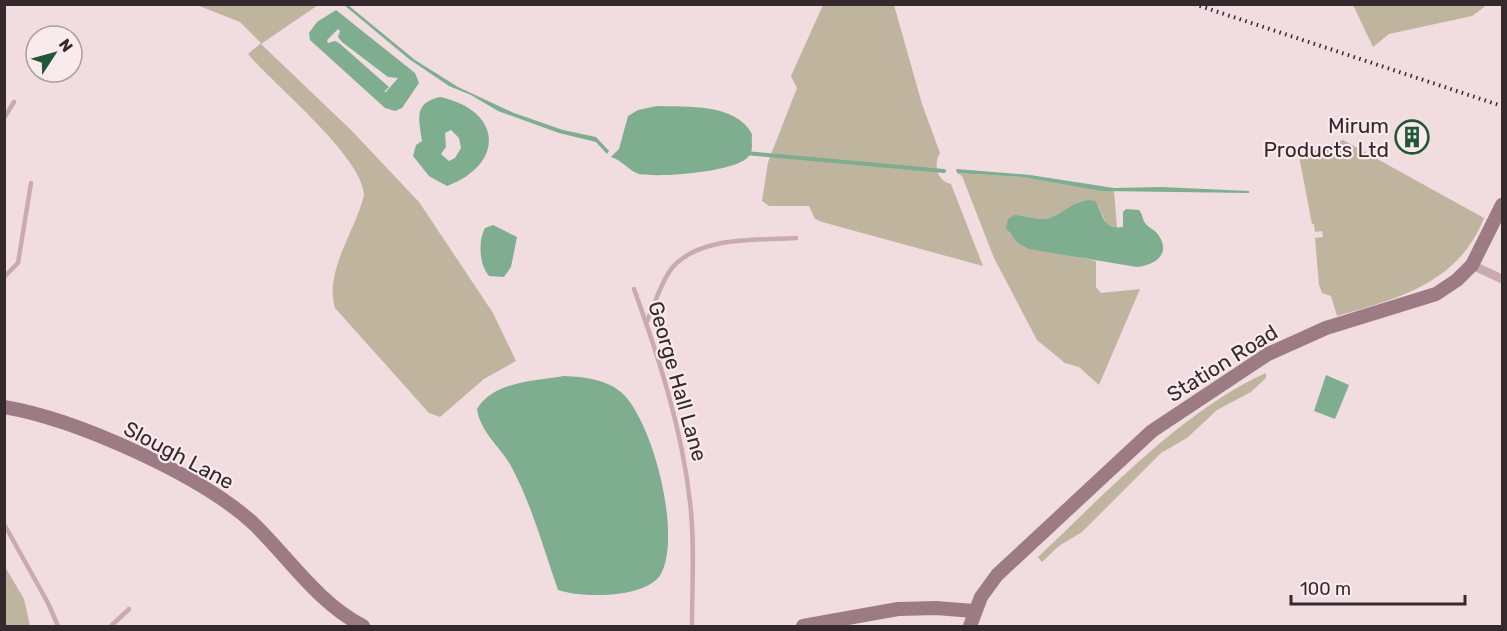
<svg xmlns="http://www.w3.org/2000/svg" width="1507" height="631" font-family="Rubik,sans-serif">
<rect width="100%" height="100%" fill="#f1dde0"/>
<g fill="#bfb49e">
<path d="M197 5H318L261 44 351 130 419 202 493 313 516 361 484 379 440 417 429 413 335 308C324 271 356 230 364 195 363 157 274 85 248 54L261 43 240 22Z"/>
<path d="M823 5H894L922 104 940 153C933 165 937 181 951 184L983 266 822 222 815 219 809 206H769L762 201 768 162 797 88 791 76Z"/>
<path d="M1353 5H1487L1472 16 1389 34 1373 47Z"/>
<path d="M1343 140 1484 218C1459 283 1397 299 1337 316L1331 296 1322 293 1319 285 1315 238 1323 237 1322 231 1315 232 1314 224H1312L1299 156Z"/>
<path d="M957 173 1023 177 1114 191 1117 228 1107 225 1098 206 1089 200C1072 201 1063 214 1049 218 1037 221 1026 215 1014 215 1007 222 1005 225 1010 234L1058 253 1096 261V287L1101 293 1140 289 1099 385 1079 367 1065 363 1037 340 994 258 962 176Z"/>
<path d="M1266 373V378L1251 392 1217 410 1187 438 1161 453 1082 532 1059 546 1042 562 1038 557C1104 495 1183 410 1266 373Z"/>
<path d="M4 565 24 599 30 626H5Z"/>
</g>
<g fill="#7ead8f" fill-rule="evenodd">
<path d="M344 5H348L415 60 458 87 514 113 563 130 596 137 609 151 607 154 596 142 559 133 498 111 471 95 449 86 409 59Z"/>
<path d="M336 10 415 73 419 83 402 108 395 111 385 108 310 40 309 33 317 22ZM338 29 340 31 338 37 342 42 388 77 398 78 386 92H384L389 87 339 43 335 41 328 43 327 40Z"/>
<path d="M440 97C502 110 506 164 447 186L429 176 413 156 416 145 422 141C419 119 413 103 440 97ZM451 130 459 138 461 148 455 158 449 161 441 154 446 147 445 133Z"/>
<path d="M657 106C686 107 736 103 752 134 751 142 754 149 749 156 738 172 658 178 639 174 629 171 622 160 611 157L619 149 628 116 638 110Z"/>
<path d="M956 169 1030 175 1114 188 1161 187 1249 191V193L1102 191 1023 177 957 173Z"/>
<path d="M1089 200 1095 201C1104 215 1102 230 1123 227V212L1126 209 1139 210C1143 215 1142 218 1145 223 1148 227 1153 229 1156 232 1173 252 1157 265 1137 267L1029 249 1018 243 1006 228 1008 219 1014 215C1026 215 1037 221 1049 218 1063 214 1072 201 1089 200Z"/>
<path d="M493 225 517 237 511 267 504 277 489 276C479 264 478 241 485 228Z"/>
<path d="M1326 375 1349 385 1335 419 1314 411Z"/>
<path d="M564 376C584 377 605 379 621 392 653 420 682 535 661 574 646 599 582 598 558 590 543 547 532 505 510 464 499 446 480 431 477 409 494 381 535 381 564 376Z"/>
</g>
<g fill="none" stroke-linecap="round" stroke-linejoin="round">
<path stroke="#7ead8f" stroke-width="4" d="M746 153 944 171"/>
<g stroke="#c9aab0" stroke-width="4.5">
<path d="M4 118 14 102"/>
<path d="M4 277 18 263 31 183"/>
<path d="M634 289C659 358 682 429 690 502 695 543 692 586 692 626"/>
<path d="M646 323C655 305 660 283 672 268 700 235 758 241 796 238"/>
<path d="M4 524 48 603 58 626"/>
<path d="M111 626 129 609"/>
</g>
<path stroke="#c9aab0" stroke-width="9" d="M1472 265 1502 279"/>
<g stroke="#9c7b85" stroke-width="14">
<path d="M4 407C76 419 201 475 254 524 289 558 318 603 363 626"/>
<path d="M803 626 898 609 936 608 974 611"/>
<path d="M970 626 981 597 997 575 1152 431 1268 354 1326 328 1436 294 1457 280 1472 265 1502 205"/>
</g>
<path stroke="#36292e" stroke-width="4" stroke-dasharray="1.5 4.5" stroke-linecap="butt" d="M1194 4 1502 106"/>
</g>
<defs>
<g id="building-ring" transform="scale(1.725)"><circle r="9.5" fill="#f9eaeb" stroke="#215636" stroke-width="1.5"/><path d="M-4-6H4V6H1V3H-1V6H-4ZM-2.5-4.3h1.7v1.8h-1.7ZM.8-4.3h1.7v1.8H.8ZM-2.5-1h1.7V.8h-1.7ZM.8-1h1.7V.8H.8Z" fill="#215636"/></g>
</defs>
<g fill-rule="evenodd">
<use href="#building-ring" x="1412" y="137"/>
</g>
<g text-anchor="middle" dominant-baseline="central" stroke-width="4.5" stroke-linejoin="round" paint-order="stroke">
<g font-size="21" fill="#36292e" stroke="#f9eaeb" text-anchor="end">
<text x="1389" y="125">Mirum<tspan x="1389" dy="24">Products Ltd</tspan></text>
</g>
<g font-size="21" fill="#36292e" stroke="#f9eaeb">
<text transform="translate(1222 363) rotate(-32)">Station Road</text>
<text transform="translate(678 381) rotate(74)">George Hall Lane</text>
<text transform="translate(179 455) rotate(28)">Slough Lane</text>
</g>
</g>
<rect width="1507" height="631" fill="none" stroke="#36292e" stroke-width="12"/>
<g transform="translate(54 54) rotate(54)"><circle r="28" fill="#f9eaeb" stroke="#ab9d9f" stroke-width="1.5"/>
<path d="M0-4.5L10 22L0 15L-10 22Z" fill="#215636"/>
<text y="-9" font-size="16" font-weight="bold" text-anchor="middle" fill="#36292e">N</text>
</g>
<path d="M1291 595v9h174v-9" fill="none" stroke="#36292e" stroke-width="3"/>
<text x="1300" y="595" font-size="18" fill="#36292e" stroke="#f9eaeb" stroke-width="4.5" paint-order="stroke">100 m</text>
</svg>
